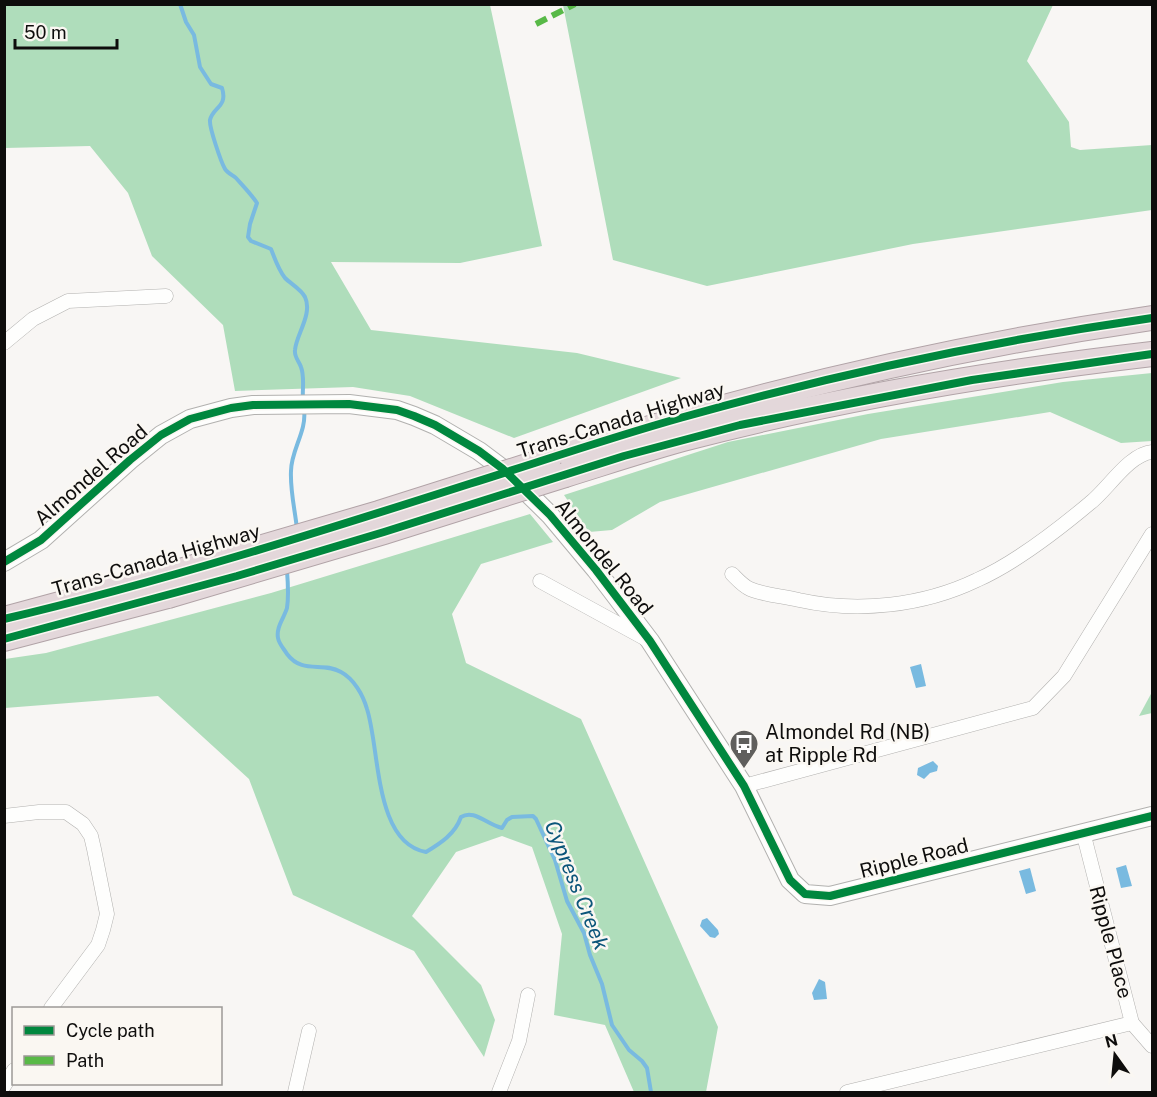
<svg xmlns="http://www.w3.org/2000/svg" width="1157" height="1097" font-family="'Public Sans',sans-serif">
<rect width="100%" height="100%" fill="#f8f6f4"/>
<g fill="#afddbb">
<path d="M4 5H490L542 246 460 263 331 262 371 330 577 353 681 378 514 438 410 396 353 387 235 391 223 325 152 256 128 193 90 146 5 148Z"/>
<path d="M563 5H1053L1027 61 1069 122 1071 147 1080 150 1152 145V210L913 244 707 286 613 260Z"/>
<path d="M1152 373V441L1121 443 1050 412 881 439 660 502 612 530 589 532 564 495 728 442 868 414 1063 382Z"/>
<path d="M530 514 553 542 481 564 452 614 466 663 581 719 718 1027 706 1092H634L605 1025 554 1015 562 934 532 847 502 836 456 852 412 916 481 985 495 1020 484 1057 414 951 293 895 249 779 158 696 5 708V659L46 653 271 593Z"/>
<path d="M1152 692V713L1139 716Z"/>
</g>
<g fill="#79bae0">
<path d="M921 664 926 686 916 688 910 667Z"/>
<path d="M933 761 938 766 937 771 930 773 924 779 917 775 918 768Z"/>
<path d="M1126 865 1132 886 1121 888 1116 868Z"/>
<path d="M1030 868 1036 891 1026 894 1019 871Z"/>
<path d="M707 918 718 930 719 934 715 938 710 937 700 926 702 920Z"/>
<path d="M819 979 825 982 827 999 814 1000 812 993Z"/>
</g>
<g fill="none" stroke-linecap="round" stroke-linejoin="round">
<g stroke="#79bae0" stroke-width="4">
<path d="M180 4 186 22 194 35 200 67 211 84 222 88C228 107 213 107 210 120 209 127 221 162 225 169 228 173 232 175 236 178 243 186 251 194 257 203L250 224 248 237 251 241 271 249C275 259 278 269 285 278 291 284 301 289 305 297 313 314 296 335 295 350 294 357 299 361 301 367 305 378 302 389 303 400"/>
<path d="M297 529C295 510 290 490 291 471 291 450 307 431 304 410"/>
<path d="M287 571C288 583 289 595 287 608 284 618 276 627 278 638 279 644 284 649 287 654 303 675 322 661 341 672 354 679 363 695 367 709 380 749 374 843 426 852 441 843 455 834 461 817 474 809 486 824 502 828L507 820 512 817 533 816 536 819 555 860 567 901 584 933 590 955 602 984 612 1025 629 1050 642 1061 647 1068 651 1092"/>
</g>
<g stroke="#b2b1af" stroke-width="15">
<g id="street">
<path d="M4 343 33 319 68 301 166 296"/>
<path d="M732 574C737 579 743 586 750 589 764 595 783 596 799 600 857 613 923 606 977 580 1013 564 1059 529 1090 503 1108 489 1129 454 1152 452"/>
<path d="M540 581 646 639"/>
<path d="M744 786 1033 708 1064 676 1152 534"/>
<path d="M4 816 39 812H66L83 824 91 836 94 849 107 914 103 930 98 945 51 1008"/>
<path d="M1083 832 1132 1023 1152 1046"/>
<path d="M4 1086 14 1070"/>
<path d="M295 1092 309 1031"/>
<path d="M499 1092 519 1041 528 995"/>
<path d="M847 1092 1132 1023"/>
</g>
</g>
<g stroke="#b2b1af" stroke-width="20">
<path id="secondary" d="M4 562 41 540 130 460 161 435 190 419 231 408 253 405 349 404 397 410 414 416 435 425 479 451 503 469 550 515 596 570 650 641 744 786 790 880 805 894 830 896 1152 816"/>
</g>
<g stroke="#b1a3a7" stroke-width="26">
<g id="highway">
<path d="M549 459C746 395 947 348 1152 318"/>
<path d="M565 475C604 463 643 450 683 439 835 399 997 372 1152 354"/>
<path d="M4 619 163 576"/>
<path d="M4 639 168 596"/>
</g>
</g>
<use href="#street" stroke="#fefefd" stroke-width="14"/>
<use href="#secondary" stroke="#fefefd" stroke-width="18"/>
<use href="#highway" stroke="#e3d7da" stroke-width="24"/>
<g stroke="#b1a3a7" stroke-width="26" stroke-linecap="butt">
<g id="highway-bridge">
<path d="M163 576 379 513 549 459"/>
<path d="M168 596 384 532 565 475"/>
</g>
</g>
<use href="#highway-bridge" stroke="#e3d7da" stroke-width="24"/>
<path stroke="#58b947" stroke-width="6" stroke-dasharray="12 6" stroke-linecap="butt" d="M536 24 575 4"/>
<g stroke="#faf7f2" stroke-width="11">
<g id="cycleway">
<path d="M4 562 41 540 130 460 161 435 190 419 231 408 253 405 349 404 397 410 414 416 435 425 479 451 503 469 550 515 596 570 650 641 744 786 790 880 805 894 830 896 1152 816"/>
<path d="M4 619C161 582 316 533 469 484 539 462 609 438 680 418 835 374 993 341 1152 318"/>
<path d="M4 639 237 576 384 532 624 456 740 425 972 380 1152 354"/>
</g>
</g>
<use href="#cycleway" stroke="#00873e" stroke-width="8"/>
</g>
<defs>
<g id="bus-pin" transform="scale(1.5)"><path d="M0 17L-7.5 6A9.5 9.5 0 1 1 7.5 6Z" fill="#605f5d" stroke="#faf7f2"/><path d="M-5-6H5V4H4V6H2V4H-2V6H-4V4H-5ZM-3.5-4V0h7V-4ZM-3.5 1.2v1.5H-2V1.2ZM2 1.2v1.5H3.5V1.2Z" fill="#fff"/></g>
</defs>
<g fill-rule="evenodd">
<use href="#bus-pin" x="744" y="744"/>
</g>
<g text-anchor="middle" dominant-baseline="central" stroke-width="5" stroke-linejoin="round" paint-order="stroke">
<g font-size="20" fill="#0e0d0c" stroke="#faf7f2">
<text transform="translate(621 420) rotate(-17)">Trans-Canada Highway</text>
<text transform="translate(91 475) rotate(-41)">Almondel Road</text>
<text transform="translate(604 557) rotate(51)">Almondel Road</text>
<text transform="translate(156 560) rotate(-16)">Trans-Canada Highway</text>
<text transform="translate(914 858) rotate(-14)">Ripple Road</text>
<text transform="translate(1111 942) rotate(75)">Ripple Place</text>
</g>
<g font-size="20" fill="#0e0d0c" stroke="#faf7f2" text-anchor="start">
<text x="765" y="732">Almondel Rd (NB)<tspan x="765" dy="23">at Ripple Rd</tspan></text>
</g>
<g font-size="21" font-style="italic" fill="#0b557a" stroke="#faf7f2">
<text transform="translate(577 885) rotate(68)">Cypress Creek</text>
</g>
</g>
<rect width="1157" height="1097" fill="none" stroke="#0e0d0c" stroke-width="12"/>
<rect x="12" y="1007" width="210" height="78" fill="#faf7f2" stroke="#9c9996" stroke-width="1.5"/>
<rect x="24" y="1026" width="30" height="9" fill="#00873e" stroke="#9c9996" stroke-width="1.5"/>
<text x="66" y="1037" font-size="18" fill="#0e0d0c">Cycle path</text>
<rect x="24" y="1056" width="30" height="9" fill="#58b947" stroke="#9c9996" stroke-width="1.5"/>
<text x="66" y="1067" font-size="18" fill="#0e0d0c">Path</text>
<g transform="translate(1115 1055) rotate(345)" stroke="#faf7f2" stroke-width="4.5" paint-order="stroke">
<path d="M0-4.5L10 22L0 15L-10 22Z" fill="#0e0d0c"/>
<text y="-9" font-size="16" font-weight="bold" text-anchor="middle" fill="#0e0d0c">N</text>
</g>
<path d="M15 39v9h102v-9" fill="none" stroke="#0e0d0c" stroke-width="3"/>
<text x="24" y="39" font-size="18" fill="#0e0d0c" stroke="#faf7f2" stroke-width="4.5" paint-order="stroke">50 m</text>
</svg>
